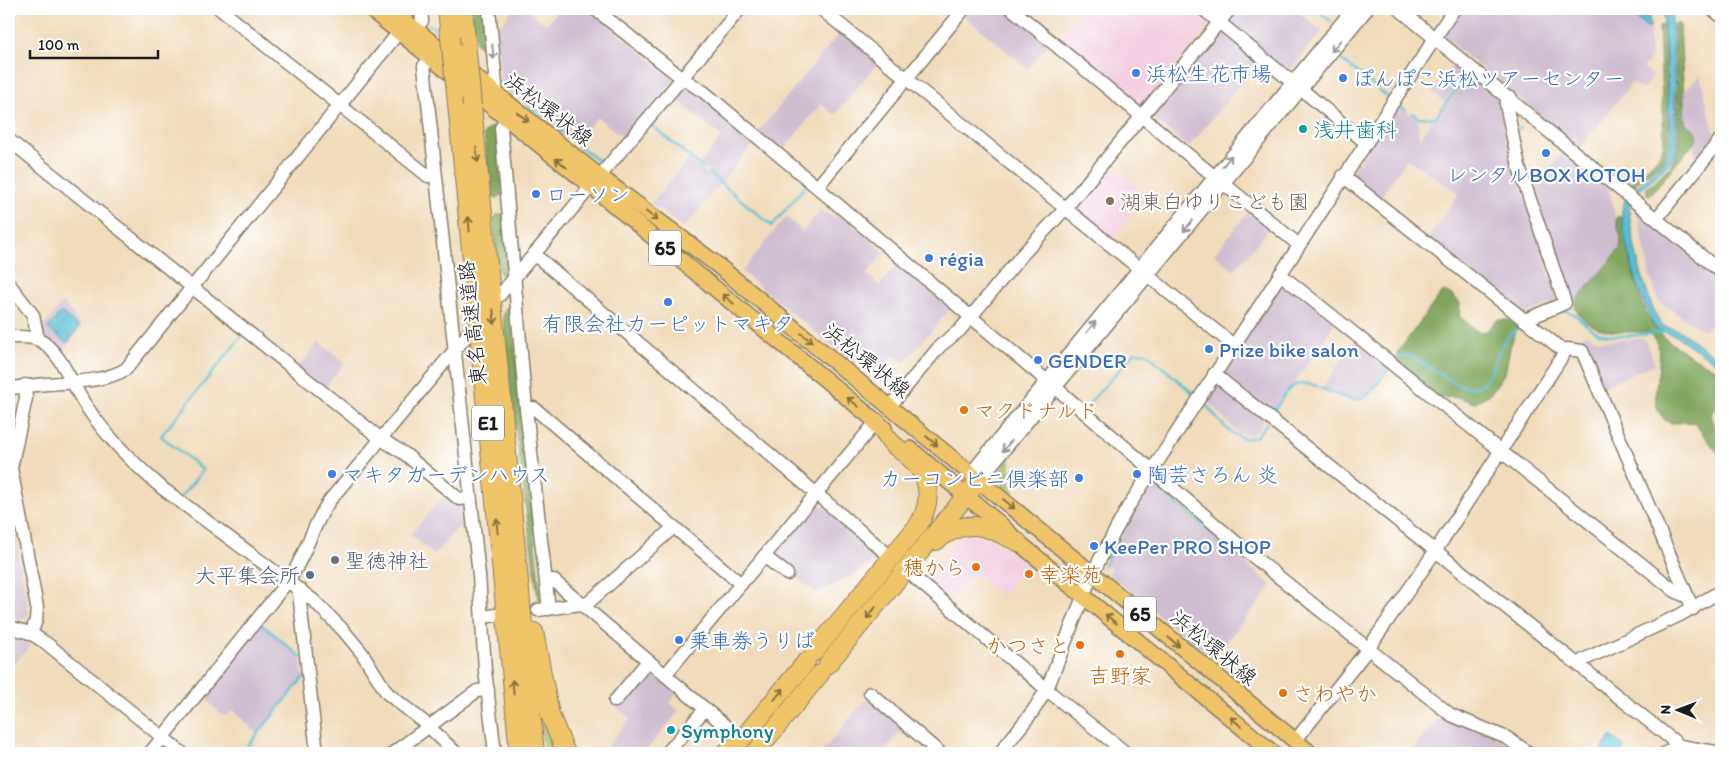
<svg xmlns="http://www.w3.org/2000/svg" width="1730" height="762" font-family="Itim,'Klee One',sans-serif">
<rect width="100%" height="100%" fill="#fff"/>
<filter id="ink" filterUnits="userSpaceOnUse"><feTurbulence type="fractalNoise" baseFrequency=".02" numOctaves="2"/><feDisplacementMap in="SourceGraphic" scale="10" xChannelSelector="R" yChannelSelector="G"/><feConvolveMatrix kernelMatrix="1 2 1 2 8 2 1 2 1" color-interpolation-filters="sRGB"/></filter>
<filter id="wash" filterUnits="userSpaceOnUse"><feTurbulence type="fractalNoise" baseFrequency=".0096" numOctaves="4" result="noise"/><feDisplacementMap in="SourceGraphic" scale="20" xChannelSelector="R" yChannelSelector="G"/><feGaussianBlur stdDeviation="1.12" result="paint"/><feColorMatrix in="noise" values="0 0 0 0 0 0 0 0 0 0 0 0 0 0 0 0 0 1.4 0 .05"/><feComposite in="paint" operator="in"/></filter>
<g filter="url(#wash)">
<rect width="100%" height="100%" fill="#f0dbba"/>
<g fill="#f2cfe2">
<path d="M1083 9H1198L1213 21 1141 108 1058 39Z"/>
<path d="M1108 163 1148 196 1110 242 1072 210Z"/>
<path d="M970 533 990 538 1027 565 1001 596 975 574 950 602 924 580 963 534Z"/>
</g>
<g fill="#cfbdd0">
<path d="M513 9H526L546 25 559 9H590L674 80 625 139 597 117 576 142 501 81 496 31Z"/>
<path d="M966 9H1007L1049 43 1028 69 962 14Z"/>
<path d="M1235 9H1300L1298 12 1322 31 1287 74 1225 23Z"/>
<path d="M1460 9H1632L1637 13 1635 17 1650 29 1651 58 1643 68 1653 76 1642 90 1632 83 1580 148 1442 36Z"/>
<path d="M1219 28 1260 60 1189 147 1148 114Z"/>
<path d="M842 30 879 61 835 115 821 104 782 151 758 132Z"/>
<path d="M1457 61 1468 70 1444 102 1432 93Z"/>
<path d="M1700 74 1716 142 1698 164 1693 144 1696 141 1685 123 1683 94Z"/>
<path d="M1470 75 1498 98 1506 137 1558 301 1525 314 1428 239 1459 193 1407 159 1379 200 1350 177 1395 105 1418 118 1419 139 1432 120H1436Z"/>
<path d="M685 85 756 140 722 182 700 164 722 137 673 96 681 86Z"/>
<path d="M1564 151 1609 188 1621 244 1617 254 1579 298 1569 301 1528 182 1542 178Z"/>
<path d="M689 158 720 184 684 228 651 204Z"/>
<path d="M821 209 834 219 839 213 885 252 866 274 879 285 898 263 951 308 904 363 894 355 874 380 742 272 786 217 803 231Z"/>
<path d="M1250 210 1271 227 1234 271 1214 254Z"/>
<path d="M1637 210 1721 279V327L1708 326 1705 331 1659 302 1650 276Z"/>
<path d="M1281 280 1335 322 1295 383 1284 393 1271 414 1222 375V371Z"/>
<path d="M63 302 82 327 60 355 42 336 41 329Z"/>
<path d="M1586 334 1595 339 1605 341 1644 338 1655 364 1601 387 1580 337Z"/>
<path d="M1356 339 1389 365 1369 393 1353 400 1322 388Z"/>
<path d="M319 342 345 363 324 389 298 368Z"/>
<path d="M1215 382 1265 419 1257 431 1250 435 1238 433 1205 398Z"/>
<path d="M14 393 18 396 9 437V395Z"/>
<path d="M1151 484 1272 586 1212 659 1108 573 1111 569 1106 565Z"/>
<path d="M446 493 464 508 467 534 458 527 434 555 410 535Z"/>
<path d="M816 501 885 557 817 594 771 557Z"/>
<path d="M9 502 29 613 22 620 9 617Z"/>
<path d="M259 624 301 658 303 676 257 734 233 710 228 715H222L202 695Z"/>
<path d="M9 637 31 645 9 669Z"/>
<path d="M648 666 678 691 670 703 679 711 644 753H612L606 748 630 719 614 705Z"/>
<path d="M868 697 904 727 882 753H821Z"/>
<path d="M1443 713 1512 745 1506 753H1411Z"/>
</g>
<g fill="#9fbf68" stroke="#5e6e42">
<path d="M1007 461H1010L1009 480 1013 492 1008 491 1003 487 1002 468Z"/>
<path d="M540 704 559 753H544Z"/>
</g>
<g fill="#7fa65c" stroke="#4e613c">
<path d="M472 9H484L486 47 482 49 476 43Z"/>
<path d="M1677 23 1680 25 1685 123 1696 131 1698 138 1650 195 1647 194V188L1670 167 1679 147 1674 26Z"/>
<path d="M1661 25 1664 27 1669 145 1662 161 1631 188 1629 184 1658 158 1664 144 1659 27Z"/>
<path d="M490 127 495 128 497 132 502 193 497 199 491 194 484 134Z"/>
<path d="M498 214 503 215 508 276 505 278 499 273 493 220Z"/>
<path d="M1618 216 1622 218C1629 248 1636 306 1656 329 1667 343 1704 365 1721 371V404L1712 411C1710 425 1718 432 1721 444 1722 448 1721 453 1721 457L1695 424C1685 419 1673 427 1665 420 1640 397 1677 351 1647 332 1619 331 1592 337 1575 308L1577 300 1620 249 1621 239 1616 219Z"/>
<path d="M1442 292C1449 291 1456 298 1460 303L1459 316 1477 331 1485 332 1497 320H1510L1517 327 1510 348 1505 373 1490 394 1474 403 1458 397 1441 398 1396 361 1398 352Z"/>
<path d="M507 307 511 309 541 601 538 599 513 410 503 313Z"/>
</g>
<g fill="#57bdd5" stroke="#3a6c78">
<path d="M1632 9H1649L1650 29 1634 17 1637 13Z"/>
<path d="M1663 9H1670L1672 19 1677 147C1668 176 1637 183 1630 205 1625 219 1650 316 1662 325 1667 329 1675 328 1680 331 1694 340 1706 352 1721 359V366L1676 336 1656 329C1643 309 1620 234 1622 210 1623 205 1625 200 1627 196L1663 162 1671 146Z"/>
<path d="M61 312 79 327 67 343 48 328Z"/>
<path d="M1611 736 1625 747 1620 753H1599Z"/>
</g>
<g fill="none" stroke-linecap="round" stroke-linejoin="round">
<g stroke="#57bdd5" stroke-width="2.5">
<path d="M1316 9 1331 21"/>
<path d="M429 24 443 36"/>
<path d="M1338 57 1389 98"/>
<path d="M500 83 512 92"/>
<path d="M526 104 544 118"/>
<path d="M1397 104 1406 110"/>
<path d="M1412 113 1419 117 1435 118 1467 75 1470 74"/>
<path d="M650 124 703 168"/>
<path d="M558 129 601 163"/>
<path d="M1516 130 1521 128"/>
<path d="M709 173 772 226 807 184"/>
<path d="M1561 311C1578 309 1583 327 1597 332 1617 340 1644 334 1665 332"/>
<path d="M1395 360 1405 355 1411 356 1460 386 1478 387C1500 371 1492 339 1525 325"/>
<path d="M1320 388C1363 406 1362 405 1389 368"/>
<path d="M1203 401C1216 416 1233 445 1256 437L1267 423"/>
<path d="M1086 407 1135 352 1146 353 1195 395"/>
<path d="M1272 415C1284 396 1290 376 1317 386"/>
<path d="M1155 485 1232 550"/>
<path d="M181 497 203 470 161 436 241 337"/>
<path d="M1121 533 1133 512"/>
<path d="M1104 566 1119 538"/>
<path d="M260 623 301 657"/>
<path d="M242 753 304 677"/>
</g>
</g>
</g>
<g filter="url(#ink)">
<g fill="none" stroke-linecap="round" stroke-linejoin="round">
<g stroke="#867c6b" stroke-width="15">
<g id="minor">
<path d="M220 9 428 176H435"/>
<path d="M489 9 497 96"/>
<path d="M595 9 682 78 704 92 1047 381"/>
<path d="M821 9 1233 345"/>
<path d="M1012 9 1215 177"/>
<path d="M1203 9 1292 82"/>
<path d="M1399 9 1721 272"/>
<path d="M1712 9 1721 16"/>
<path d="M416 29 422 21 421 9"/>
<path d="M431 57 424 66 479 575 485 670 495 753"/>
<path d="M1301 89 1365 142"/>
<path d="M1511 98 1506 104 1519 167 1565 303 1525 320"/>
<path d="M507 119 501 128 526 409 549 609"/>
<path d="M9 140 381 439 405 454 459 499 470 498"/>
<path d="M1343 176 1565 352"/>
<path d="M1223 183 1299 245"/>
<path d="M818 186 964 9"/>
<path d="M1657 218 1721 139"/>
<path d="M534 254 886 553"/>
<path d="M1280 274 1675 591 1683 595 1686 593"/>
<path d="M9 284 33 315 38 339"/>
<path d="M499 296 740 9"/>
<path d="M9 337C18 337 31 336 39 340 60 350 73 387 86 406 106 436 134 464 162 488L313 600 343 630 362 653 387 693 425 723 456 753"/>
<path d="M1214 374 1680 746"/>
<path d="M25 385 26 398 11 468 37 607 36 620 31 634"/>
<path d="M1056 388 1239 545 1451 715 1507 738 1529 753"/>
<path d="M9 389C42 381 100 386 126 369L399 32"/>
<path d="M890 406 940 346 960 330 1022 255 1065 209 1230 9"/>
<path d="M526 409 534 408 741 584"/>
<path d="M971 473 1353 9"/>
<path d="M979 480 1367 9"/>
<path d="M764 556 787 574"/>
<path d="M915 578 1052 694 1126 753"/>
<path d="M546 581 553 580 730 730"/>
<path d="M301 590 299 593 317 753"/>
<path d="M538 610 588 603 674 527"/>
<path d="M482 617 496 615"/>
<path d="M9 627 30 633 46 643 182 753"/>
<path d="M1579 665 1583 660 1680 615 1721 591"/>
<path d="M665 675 876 422"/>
<path d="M870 693 940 753"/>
<path d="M615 701 648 661"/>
<path d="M1295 741 1368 649 1436 550 1567 349 1582 351 1693 609"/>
<path d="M150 753 288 581C306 556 312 525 330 500L468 334"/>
<path d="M393 753 477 691 488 690"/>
<path d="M667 753 705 709"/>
<path d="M1000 753 1033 711 1047 689 1092 574 1128 507 1454 9"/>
<path d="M1665 753 1680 746 1721 753"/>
</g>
</g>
<g stroke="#867c6b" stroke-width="18">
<g id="major">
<path d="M370 9 591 186 884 428"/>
<path d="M390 9 599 176 716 264 1310 753"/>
<path d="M910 449 1001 525 1018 542 1273 753"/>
</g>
</g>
<g stroke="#867c6b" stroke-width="20">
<g id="highway">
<path d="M447 9 450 38"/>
<path d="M463 9 467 52"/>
<path d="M456 93 519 753"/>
<path d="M472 106 503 411 535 753"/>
<path d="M936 541C967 516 985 526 1018 542"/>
<path d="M534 632 550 715 566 753"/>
<path d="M814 652 919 524C932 502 931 477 911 459 905 453 896 448 890 441 885 435 881 428 876 422"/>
<path d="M828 664 979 480"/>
<path d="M725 753 737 745 806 662"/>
<path d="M755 753 820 674"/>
</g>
</g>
<use href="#minor" stroke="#fff" stroke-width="12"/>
<use href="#major" stroke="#f0c469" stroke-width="15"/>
<use href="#highway" stroke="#f0c469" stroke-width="18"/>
<g stroke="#867c6b" stroke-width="20" stroke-linecap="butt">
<g id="highway-bridge">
<path d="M450 38 456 93"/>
<path d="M467 52 472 106"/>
</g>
</g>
<use href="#highway-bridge" stroke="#f0c469" stroke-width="18"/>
</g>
<defs><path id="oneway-shaft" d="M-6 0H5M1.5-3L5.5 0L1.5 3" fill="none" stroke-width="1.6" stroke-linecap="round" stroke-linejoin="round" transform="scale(1.25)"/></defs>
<g stroke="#999">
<use href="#oneway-shaft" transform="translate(1336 46) rotate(129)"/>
<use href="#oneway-shaft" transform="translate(493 52) rotate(84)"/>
<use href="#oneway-shaft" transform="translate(1227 161) rotate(-51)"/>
<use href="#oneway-shaft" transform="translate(1188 226) rotate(129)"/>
<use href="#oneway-shaft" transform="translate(1091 327) rotate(-51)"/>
<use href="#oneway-shaft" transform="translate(1007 446) rotate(129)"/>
</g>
<g stroke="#867042">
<use href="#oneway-shaft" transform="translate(523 117) rotate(38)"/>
<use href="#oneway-shaft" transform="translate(477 155) rotate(84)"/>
<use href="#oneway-shaft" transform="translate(561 163) rotate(-141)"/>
<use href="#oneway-shaft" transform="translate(652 216) rotate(37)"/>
<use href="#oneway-shaft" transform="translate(469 224) rotate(-95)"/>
<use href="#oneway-shaft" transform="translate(728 299) rotate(-141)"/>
<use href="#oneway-shaft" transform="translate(494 317) rotate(84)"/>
<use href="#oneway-shaft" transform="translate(807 338) rotate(39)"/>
<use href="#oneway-shaft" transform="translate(853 402) rotate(-141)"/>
<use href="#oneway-shaft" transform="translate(932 441) rotate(40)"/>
<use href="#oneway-shaft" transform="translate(1009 504) rotate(40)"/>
<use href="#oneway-shaft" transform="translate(497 526) rotate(-95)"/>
<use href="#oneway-shaft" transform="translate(871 613) rotate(129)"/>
<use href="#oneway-shaft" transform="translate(1111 619) rotate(-140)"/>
<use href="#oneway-shaft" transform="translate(1174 642) rotate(40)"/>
<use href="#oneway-shaft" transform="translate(513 687) rotate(-95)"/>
<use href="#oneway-shaft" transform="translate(779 694) rotate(-51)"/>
<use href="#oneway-shaft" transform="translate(1236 722) rotate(-140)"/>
</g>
</g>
<g fill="#3f7fe0" stroke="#fff" stroke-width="2">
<circle cx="1136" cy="73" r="5"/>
<circle cx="1343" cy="78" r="5"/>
<circle cx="1546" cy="153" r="5"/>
<circle cx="536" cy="194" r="5"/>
<circle cx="929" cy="258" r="5"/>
<circle cx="668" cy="302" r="5"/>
<circle cx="1209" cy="349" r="5"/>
<circle cx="1038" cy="360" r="5"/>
<circle cx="332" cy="474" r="5"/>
<circle cx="1137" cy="474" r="5"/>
<circle cx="1079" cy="478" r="5"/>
<circle cx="1094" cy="546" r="5"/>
<circle cx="679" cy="640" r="5"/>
</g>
<g fill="#0f9aa8" stroke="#fff" stroke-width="2">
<circle cx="1303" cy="129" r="5"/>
<circle cx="671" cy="730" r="5"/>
</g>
<circle fill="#8d6e63" stroke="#fff" stroke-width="2" cx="1110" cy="201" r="5"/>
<g fill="#e8710a" stroke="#fff" stroke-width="2">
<circle cx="964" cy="410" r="5"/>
<circle cx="976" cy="567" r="5"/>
<circle cx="1029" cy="574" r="5"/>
<circle cx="1080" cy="645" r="5"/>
<circle cx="1120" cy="654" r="5"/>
<circle cx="1283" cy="693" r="5"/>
</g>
<circle fill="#6b7280" stroke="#fff" stroke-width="2" cx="335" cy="560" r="5"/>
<circle fill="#5c6f8a" stroke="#fff" stroke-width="2" cx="310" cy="575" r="5"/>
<g text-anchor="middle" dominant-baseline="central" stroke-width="4.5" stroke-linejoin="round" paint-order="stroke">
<g fill="#fff" stroke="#606060" stroke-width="1">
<rect x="649" y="230.5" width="32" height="35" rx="4"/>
<rect x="472" y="405.5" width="32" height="35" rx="4"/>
<rect x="1124" y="596.5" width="32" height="35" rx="4"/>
</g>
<g font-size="20" font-weight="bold" fill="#1c1c1c">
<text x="665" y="248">65</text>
<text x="488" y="423">E1</text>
<text x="1140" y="614">65</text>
</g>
<g font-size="21" fill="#366cbe" stroke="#fff" text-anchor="start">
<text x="1146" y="73">浜松生花市場</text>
<text x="1353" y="78">ぽんぽこ浜松ツアーセンター</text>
<text x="1546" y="174" text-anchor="middle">レンタルBOX KOTOH</text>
<text x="546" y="194">ローソン</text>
<text x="939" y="258">régia</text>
<text x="668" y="323" text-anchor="middle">有限会社カーピットマキタ</text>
<text x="1219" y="349">Prize bike salon</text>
<text x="1048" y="360">GENDER</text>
<text x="342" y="474">マキタガーデンハウス</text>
<text x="1147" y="474">陶芸さろん 炎</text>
<text x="1069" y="478" text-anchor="end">カーコンビニ倶楽部</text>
<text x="1104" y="546">KeePer PRO SHOP</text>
<text x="689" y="640">乗車券うりば</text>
</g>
<g font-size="21" fill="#1c1c1c" stroke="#fff">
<text transform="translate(549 109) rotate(38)">浜松環状線</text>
<text transform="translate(472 323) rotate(-96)">東名高速道路</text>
<text transform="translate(867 360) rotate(39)">浜松環状線</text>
<text transform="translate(1214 647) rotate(40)">浜松環状線</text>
</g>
<g font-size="21" fill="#0d838f" stroke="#fff" text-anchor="start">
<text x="1313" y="129">浅井歯科</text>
<text x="681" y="730">Symphony</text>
</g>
<g font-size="21" fill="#785e54" stroke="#fff" text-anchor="start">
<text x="1120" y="201">湖東白ゆりこども園</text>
</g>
<g font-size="21" fill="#c56008" stroke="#fff" text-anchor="start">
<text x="974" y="410">マクドナルド</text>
<text x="966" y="567" text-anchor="end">穂から</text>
<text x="1039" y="574">幸楽苑</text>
<text x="1070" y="645" text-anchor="end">かつさと</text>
<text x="1120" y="675" text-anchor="middle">吉野家</text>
<text x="1293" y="693">さわやか</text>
</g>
<g font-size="21" fill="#5b616d" stroke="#fff" text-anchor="start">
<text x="345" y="560">聖徳神社</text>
</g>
<g font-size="21" fill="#4e5e75" stroke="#fff" text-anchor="end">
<text x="300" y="575">大平集会所</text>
</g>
</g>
<rect width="1730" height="762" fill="none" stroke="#fff" stroke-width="30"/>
<g transform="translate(1678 710) rotate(271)" stroke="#ffffff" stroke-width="4" paint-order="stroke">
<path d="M0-4L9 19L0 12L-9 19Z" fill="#1c1c1c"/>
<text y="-8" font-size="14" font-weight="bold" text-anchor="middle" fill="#1c1c1c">N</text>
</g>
<path d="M30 50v8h128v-8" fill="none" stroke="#1c1c1c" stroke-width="2.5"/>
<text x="38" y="50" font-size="15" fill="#1c1c1c" stroke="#ffffff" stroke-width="4" paint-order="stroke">100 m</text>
</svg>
